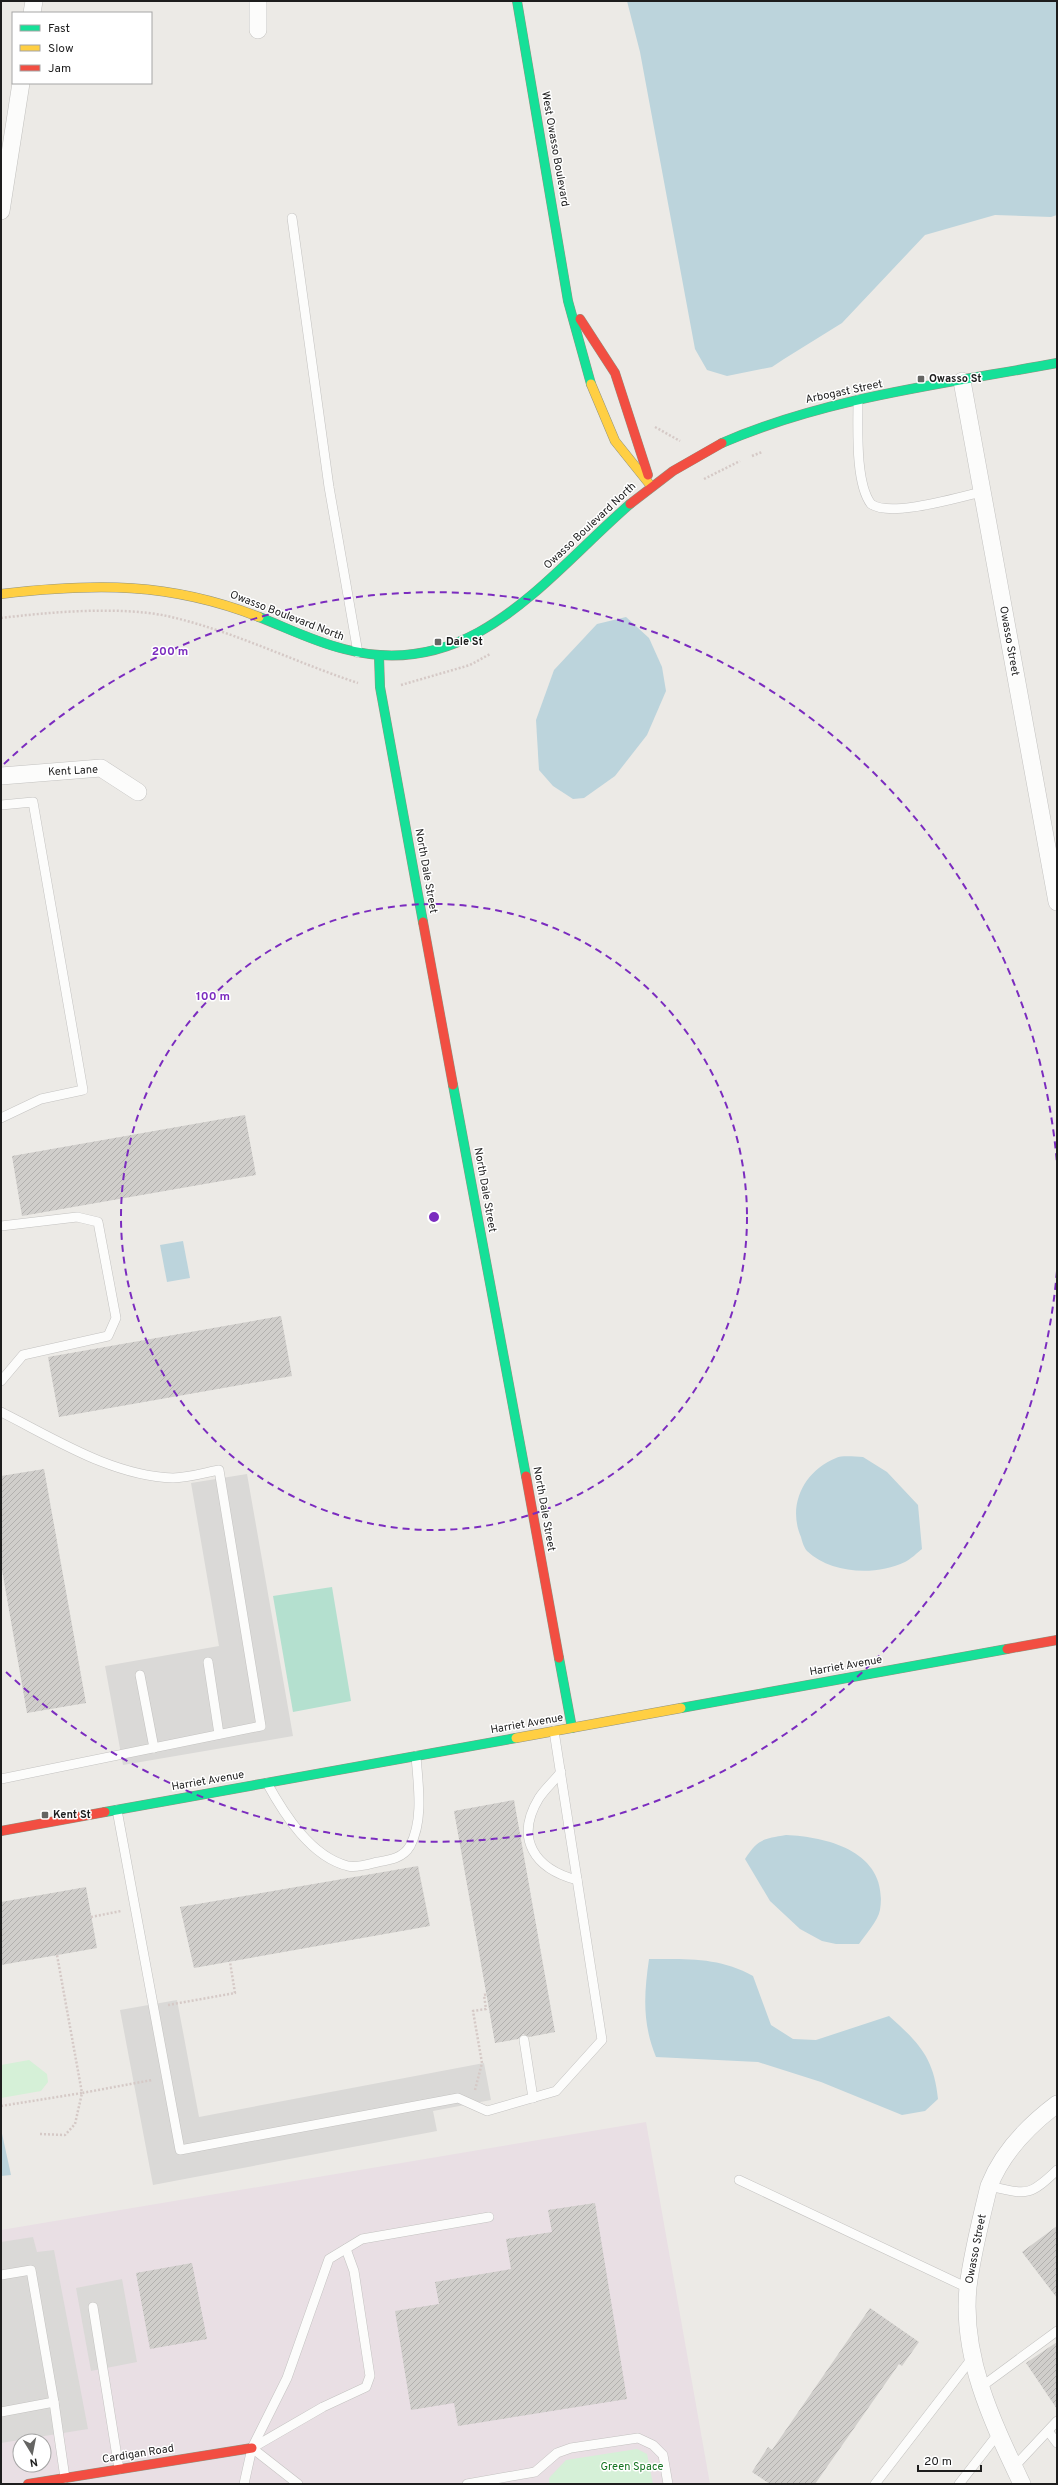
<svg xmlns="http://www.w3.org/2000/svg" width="1058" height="2485" font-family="Overpass,sans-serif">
<defs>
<pattern id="building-hatch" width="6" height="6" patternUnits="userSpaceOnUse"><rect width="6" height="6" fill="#d0cecb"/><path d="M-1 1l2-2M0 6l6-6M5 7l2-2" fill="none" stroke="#b2b0ae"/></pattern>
</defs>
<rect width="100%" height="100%" fill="#eceae6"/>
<path fill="#e9dfe4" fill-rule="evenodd" d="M646 2122 710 2484H1V2230ZM20 2441H44V2465H20Z"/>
<g fill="#dad9d7">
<path d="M247 1474 293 1736 123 1765 105 1666 219 1646 191 1483Z"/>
<path d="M177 2000 199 2117 484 2063 491 2100 433 2111 437 2131 153 2185 120 2010Z"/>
<path d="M33 2237 37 2252 54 2250 88 2429 1 2443V2242Z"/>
<path d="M122 2279 137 2362 91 2371 76 2288Z"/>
</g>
<g fill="#d5f0d7">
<path d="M29 2060 47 2074 48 2082 41 2091 1 2098V2065Z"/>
<path d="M637 2449 647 2454 653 2484H549V2478L566 2460Z"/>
</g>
<path fill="#b4e0cf" d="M332 1587 351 1701 293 1712 273 1596Z"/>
<g fill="#bcd4dc">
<path d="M627 1H1057V215L1051 217 995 215 925 235 842 323 784 359 772 367 727 376 707 370 695 349 640 52Z"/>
<path d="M626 617 649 638 662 667 666 691 647 735 615 776 584 798 573 799 553 786 539 770 536 720 554 670 597 624Z"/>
<path d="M183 1241 190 1278 167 1282 160 1245Z"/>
<path d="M863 1457 887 1472 918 1505 922 1549C917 1553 911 1559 905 1562 876 1576 831 1574 807 1551 804 1548 802 1541 801 1537 787 1505 804 1471 836 1458 843 1455 855 1457 863 1457Z"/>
<path d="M786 1835C830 1837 889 1853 880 1910 878 1921 865 1935 859 1944H836L822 1941 800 1929 770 1901 745 1859C758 1839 763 1839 786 1835Z"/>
<path d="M649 1959C686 1959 720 1957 753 1976L771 2025 793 2039 816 2040 889 2016C918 2042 934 2057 938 2099L925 2111 902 2115 821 2082 758 2062 656 2057C642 2023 644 1994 649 1959Z"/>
<path d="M1 2129 11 2175 1 2176Z"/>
</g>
<g fill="url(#building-hatch)">
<path d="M245 1115 256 1175 22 1216 12 1156Z"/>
<path d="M281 1316 292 1376 59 1417 48 1357Z"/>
<path d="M44 1469 86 1703 27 1713 1 1564V1476Z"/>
<path d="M514 1800 555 2032 529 2037 523 2034 518 2039 495 2043 454 1811Z"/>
<path d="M418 1866 430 1926 194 1968 180 1907Z"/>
<path d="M86 1887 97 1948 1 1965V1902Z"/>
<path d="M595 2203 627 2399 458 2426 454 2403 411 2410 395 2311 439 2304 435 2282 511 2269 506 2239 552 2232 548 2210Z"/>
<path d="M1057 2226V2298L1022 2252Z"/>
<path d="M192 2263 207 2339 150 2349 136 2273Z"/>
<path d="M870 2308 919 2342 902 2366 899 2364 815 2484H770L752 2472 768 2447 772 2450Z"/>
<path d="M1057 2342V2409L1026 2363Z"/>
</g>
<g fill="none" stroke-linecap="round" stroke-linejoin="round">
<g stroke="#c3c2c0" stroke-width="10">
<g id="lane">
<path d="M292 218 329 487 358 653"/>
<path d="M858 400C858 427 855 483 871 504 891 518 958 497 982 492"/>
<path d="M1 805 33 802 83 1090 41 1099 1 1118"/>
<path d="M1 1226 77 1217 98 1222 116 1318 108 1336 23 1355 1 1381"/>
<path d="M1 1412C55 1439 112 1476 173 1478 188 1478 204 1473 219 1470L261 1726 1 1779"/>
<path d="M208 1662 219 1734"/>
<path d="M140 1675 154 1748"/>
<path d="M561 1772C554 1781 545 1789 539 1798 514 1839 535 1869 577 1880"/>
<path d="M267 1783C284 1814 311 1857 348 1866 358 1868 369 1864 378 1862 390 1860 403 1858 410 1846 424 1820 418 1784 416 1756"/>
<path d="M117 1810 180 2150 458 2098 487 2111 556 2091 602 2040 554 1731"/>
<path d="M524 2040 533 2098"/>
<path d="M739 2180 968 2288"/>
<path d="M989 2186C1026 2194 1028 2198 1057 2170"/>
<path d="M1 2275 31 2270 54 2402"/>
<path d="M93 2307 119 2469"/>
<path d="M981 2387 1057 2331"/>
<path d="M1 2412 54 2402 65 2478"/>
<path d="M1048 2431 1057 2443"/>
<path d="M252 2448 323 2407 366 2387 370 2376 354 2271 346 2249"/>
<path d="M252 2448 298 2484"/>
<path d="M1014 2467 1057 2421"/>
<path d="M244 2484 252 2448 287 2378 329 2259 362 2239 489 2217"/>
<path d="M467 2484 535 2472 557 2453 571 2448 638 2438 653 2445 663 2455 668 2484"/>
<path d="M875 2484 973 2357"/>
<path d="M959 2484 998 2434"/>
</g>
</g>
<g stroke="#c3c2c0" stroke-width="18">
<g id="street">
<path d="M32 13 34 1"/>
<path d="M258 30V1"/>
<path d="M1 211 21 83"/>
<path d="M962 381 1057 902"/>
<path d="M1 776 101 768 138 792"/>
<path d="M1022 2484C993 2423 961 2358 968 2287 972 2254 981 2219 989 2186 1002 2153 1029 2125 1057 2104"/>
</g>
</g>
<g stroke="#919380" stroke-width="10">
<g id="fast">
<path d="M517 1 568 301 591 384"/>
<path d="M722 443C828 397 944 384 1057 363"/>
<path d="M259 617C287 628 315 642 344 649 472 683 545 578 630 504"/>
<path d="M379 656 380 687 423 922"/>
<path d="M453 1085 526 1476"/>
<path d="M559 1658 572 1728"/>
<path d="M681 1708 1007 1649"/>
<path d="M105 1812 516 1738"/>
</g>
</g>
<g stroke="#919380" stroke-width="10">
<g id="slow">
<path d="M591 384 615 441 651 486"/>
<path d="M1 594C95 583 170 582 259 617"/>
<path d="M516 1738 681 1708"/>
</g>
</g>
<g stroke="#919380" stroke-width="10">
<g id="jam">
<path d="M580 319 615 373 648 475"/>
<path d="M630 504 673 471 722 443"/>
<path d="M423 922 453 1085"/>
<path d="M526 1476 559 1658"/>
<path d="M1007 1649 1057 1640"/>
<path d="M1 1831 105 1812"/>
<path d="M28 2484 252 2448"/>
</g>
</g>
<g stroke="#d5c9c6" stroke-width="2.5" stroke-dasharray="2 2" stroke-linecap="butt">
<path d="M655 427 680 441"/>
<path d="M752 456 762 452"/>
<path d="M704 479 740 461"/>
<path d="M1 618C50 612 119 606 167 616 234 631 294 662 358 683"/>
<path d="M401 685 470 665 490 654"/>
<path d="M91 1917 121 1911"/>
<path d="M168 2005 235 1993 230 1962"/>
<path d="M475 2090 482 2063 473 2011 486 2009 484 1995 487 1994"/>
<path d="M1 2106 82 2093 57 1955"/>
<path d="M40 2134 65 2135 75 2124 82 2093 152 2080"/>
</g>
<use href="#lane" stroke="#fcfcfb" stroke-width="9"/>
<use href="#street" stroke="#fcfcfb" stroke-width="17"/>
<use href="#fast" stroke="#16e098" stroke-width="9"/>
<use href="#slow" stroke="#ffcf43" stroke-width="9"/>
<use href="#jam" stroke="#f24e42" stroke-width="9"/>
</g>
<g fill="none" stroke="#7b2cbf" stroke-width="2" stroke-dasharray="7 5">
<circle cx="434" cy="1217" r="313"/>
<path d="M1057 1271A625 625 0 0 1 4 1670M4 764A625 625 0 0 1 1057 1163"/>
</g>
<g fill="#656563" stroke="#fff" stroke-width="1.5">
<rect x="917" y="375" width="8" height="8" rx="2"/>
<rect x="434" y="638" width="8" height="8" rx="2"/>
<rect x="41" y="1811" width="8" height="8" rx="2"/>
</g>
<g text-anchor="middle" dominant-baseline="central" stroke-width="3" stroke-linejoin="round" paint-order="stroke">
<g font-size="11" fill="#1d1d1d" stroke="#fff">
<text transform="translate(555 149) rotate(80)">West Owasso Boulevard</text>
<text transform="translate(844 392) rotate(-12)">Arbogast Street</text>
<text transform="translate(590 526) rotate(-43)">Owasso Boulevard North</text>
<text transform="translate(287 616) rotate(21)">Owasso Boulevard North</text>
<text transform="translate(1009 641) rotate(80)">Owasso Street</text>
<text transform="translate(73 771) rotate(-3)">Kent Lane</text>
<text transform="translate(426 871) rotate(80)">North Dale Street</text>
<text transform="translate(485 1190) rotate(80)">North Dale Street</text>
<text transform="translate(544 1509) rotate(80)">North Dale Street</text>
<text transform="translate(846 1666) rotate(-10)">Harriet Avenue</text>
<text transform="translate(527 1724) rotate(-10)">Harriet Avenue</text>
<text transform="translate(208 1781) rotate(-10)">Harriet Avenue</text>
<text transform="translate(976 2249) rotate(-79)">Owasso Street</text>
<text transform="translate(138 2454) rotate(-9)">Cardigan Road</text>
</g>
<g font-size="11" font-weight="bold" fill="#1d1d1d" stroke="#fff" text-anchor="start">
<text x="929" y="379">Owasso St</text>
<text x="446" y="642">Dale St</text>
<text x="53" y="1815">Kent St</text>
</g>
<g font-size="11" fill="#137321" stroke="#fff">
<text x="632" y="2467">Green Space</text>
</g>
</g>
<circle cx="434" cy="1217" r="6" fill="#7b2cbf" stroke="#fff" stroke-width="2"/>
<g font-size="12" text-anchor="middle" font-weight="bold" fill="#7b2cbf" stroke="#fff" stroke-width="3" stroke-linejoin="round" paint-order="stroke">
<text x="170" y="655">200 m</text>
<text x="213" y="1000">100 m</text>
</g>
<rect width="1058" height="2485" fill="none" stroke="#1d1d1d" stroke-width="4"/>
<rect x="12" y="12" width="140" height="72" fill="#ffffff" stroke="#a5a5a5"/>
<rect x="20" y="25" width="20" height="6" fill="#16e098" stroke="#a5a5a5"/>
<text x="48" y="32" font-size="12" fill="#1d1d1d">Fast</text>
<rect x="20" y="45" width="20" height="6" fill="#ffcf43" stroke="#a5a5a5"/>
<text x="48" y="52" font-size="12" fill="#1d1d1d">Slow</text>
<rect x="20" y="65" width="20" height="6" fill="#f24e42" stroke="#a5a5a5"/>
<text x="48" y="72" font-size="12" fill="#1d1d1d">Jam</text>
<g transform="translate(32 2453) rotate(170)"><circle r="19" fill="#ffffff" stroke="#a5a5a5"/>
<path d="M0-3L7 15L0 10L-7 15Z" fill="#656563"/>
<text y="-6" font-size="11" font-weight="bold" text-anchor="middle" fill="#1d1d1d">N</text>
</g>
<path d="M918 2465v6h63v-6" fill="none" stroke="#1d1d1d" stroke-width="2"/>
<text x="924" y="2465" font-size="12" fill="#1d1d1d" stroke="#ffffff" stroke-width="3" paint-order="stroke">20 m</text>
</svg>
